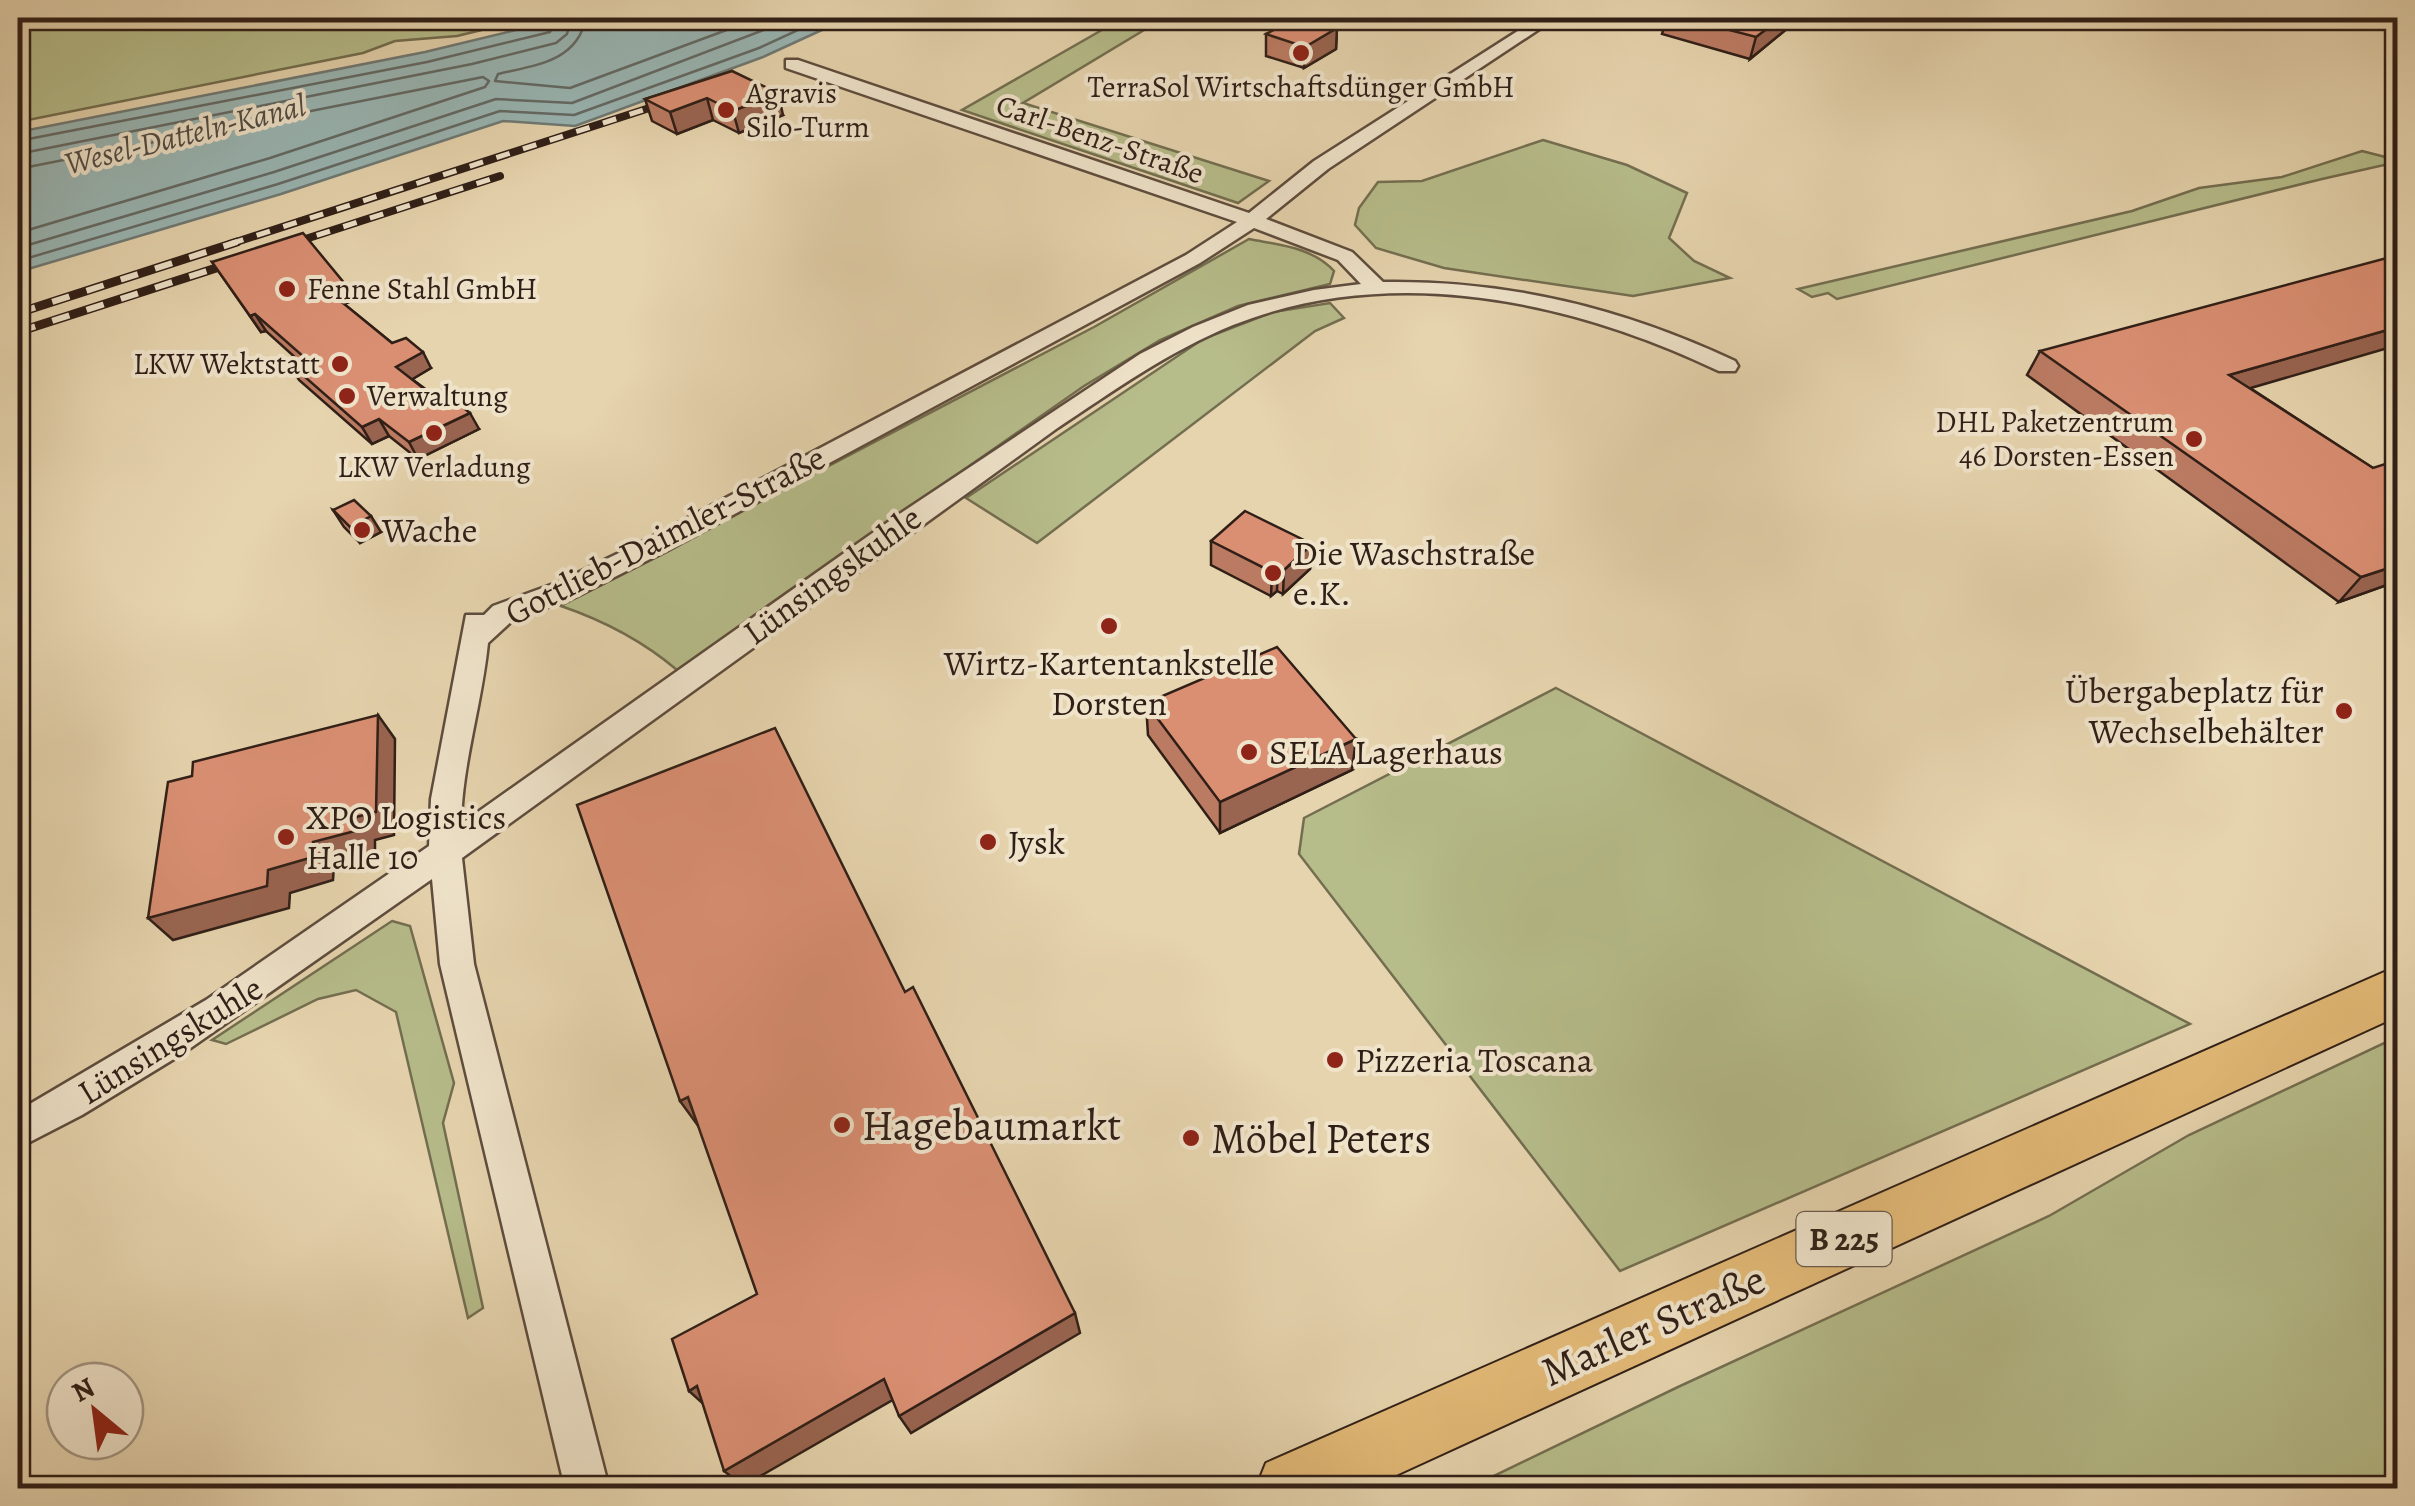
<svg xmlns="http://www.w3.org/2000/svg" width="2415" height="1506" font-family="Alegreya,serif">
<rect width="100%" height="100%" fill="#e6d4ae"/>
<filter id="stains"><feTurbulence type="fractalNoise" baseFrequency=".002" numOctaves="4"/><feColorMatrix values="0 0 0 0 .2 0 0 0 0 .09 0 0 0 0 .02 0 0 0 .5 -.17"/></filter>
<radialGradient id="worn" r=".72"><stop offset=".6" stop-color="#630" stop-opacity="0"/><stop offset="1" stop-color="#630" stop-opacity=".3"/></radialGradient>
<g fill="#b6bc8a" stroke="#736e50" stroke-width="2.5">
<path d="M18 18H531L457 36 395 41 363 53 18 122Z"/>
<path d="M1123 18H1164L1023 103 1269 181 1238 203 962 110Z"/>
<path d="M1543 140 1627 165 1687 193 1669 238 1694 261 1730 278 1633 296 1444 268 1376 248 1355 225 1359 208 1378 182 1422 181Z"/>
<path d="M2362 151 2397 160V168L2384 165 2322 179 1837 299 1828 293 1812 297 1798 289 2132 211 2199 188 2282 177Z"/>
<path d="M1249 239C1279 245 1312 247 1334 271L1330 284 1238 306 1160 340 1084 386 677 670C644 642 602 620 561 606L1094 327Z"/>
<path d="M1330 303 1344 318 1315 331 1037 543 966 498 1203 339 1273 312Z"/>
<path d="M1556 688 2190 1024 1620 1271 1299 854 1304 818Z"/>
<path d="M392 921 410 926 454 1083 443 1123 483 1308 468 1318 396 1012 356 990 318 999 226 1044 212 1040Z"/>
<path d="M2397 1037V1488H1469L1678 1387 2049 1216 2189 1135Z"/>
</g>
<path fill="#99b6b4" stroke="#6f7a75" stroke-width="2.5" d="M566 18H848L763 57 575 126 503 121 281 194 18 272V132L425 52Z"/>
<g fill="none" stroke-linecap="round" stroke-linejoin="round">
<g stroke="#646a66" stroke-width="2.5">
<path d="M586 18C577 62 535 65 498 74L495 81 570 88 759 18"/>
<path d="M18 141 427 62 550 32 558 18"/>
<path d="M18 154 472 64 556 43 567 34 571 18"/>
<path d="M18 169 483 77 489 81 485 87 270 158 18 233"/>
<path d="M18 248 274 172 496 99 572 103 795 18"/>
<path d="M18 261 278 184 500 111 574 115 759 48 824 18"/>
</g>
<g stroke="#5e4c3d" stroke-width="5">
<path id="street" d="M1538 18H1556L1328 169 1266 219 1352 252 1383 282C1508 280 1622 308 1735 361L1738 366 1735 371H1719C1570 300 1392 262 1233 325 1169 351 1113 391 1056 429L462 858 474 964 609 1488H565L440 964 432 879 182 1054 82 1115 18 1148V1111L206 1000 429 846 431 799 466 615H484L493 606 559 582 648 539 1186 255 1237 222 786 68V60H798L1249 213 1314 161ZM1254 228 1338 260 1361 284 1314 290 1248 305 1193 327 1140 354 898 515 461 824C462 764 482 704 488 643L513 620 577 596 666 551 1200 263Z"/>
</g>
<g stroke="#301f17" stroke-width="4">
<path id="primary" d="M2398 966V1016L1368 1488H1256L1266 1463Z"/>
</g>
<use href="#street" fill="#efe3ca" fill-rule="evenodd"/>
<use href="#primary" fill="#e3ba77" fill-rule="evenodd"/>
<g stroke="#301f17" stroke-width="8">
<g id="rail-far1">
<path d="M230 244 674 100"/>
<path d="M290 244 500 176"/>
</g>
</g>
<g stroke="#301f17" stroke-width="9">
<g id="rail">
<path d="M279 248 298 242"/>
<path d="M18 313 237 242"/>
<path d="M18 332 241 260"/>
</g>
</g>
<use href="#rail-far1" stroke="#efe3ca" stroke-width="5" stroke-dasharray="14" stroke-linecap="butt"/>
<use href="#rail" stroke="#efe3ca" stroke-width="6" stroke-dasharray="18" stroke-linecap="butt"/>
</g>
<g fill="#bb7b63" stroke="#301f17" stroke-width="2.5">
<path d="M1667 18H1800L1750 59 1662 34Z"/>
<path d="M1337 28 1336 49 1304 68 1266 56V34Z"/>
<path d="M732 71 783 115 739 133 713 120 677 134 652 121 645 99Z"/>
<path d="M212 262 345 284 354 300 344 304 392 343 431 368 412 379 479 429 418 459 389 436 372 444 299 380 289 363 298 360 266 331 261 332Z"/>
<path d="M2040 351 2250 388 2373 468 2398 581 2339 602 2027 375Z"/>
<path d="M333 510 381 532 360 543 344 527Z"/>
<path d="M1211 541 1312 544 1310 569 1283 594 1277 591 1271 596 1211 565Z"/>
<path d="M1146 703 1352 770 1220 833 1148 735Z"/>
</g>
<g fill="#996450" stroke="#301f17" stroke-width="2.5">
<path d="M1781 18H1800L1750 59 1756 37Z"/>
<path d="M1337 28 1336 49 1304 68 1305 47Z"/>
<path d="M778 93 783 115 739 133 733 111Z"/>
<path d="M707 98 713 120 677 134 670 112Z"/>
<path d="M345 284 354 300 337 306 327 290Z"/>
<path d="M255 314 266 331 261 332 250 316Z"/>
<path d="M2398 327V345L2213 399 2229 375Z"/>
<path d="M423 352 431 368 406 383 396 367Z"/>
<path d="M470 413 479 429 418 459 409 442Z"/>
<path d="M379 419 389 436 372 444 362 427Z"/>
<path d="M371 516 381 532 360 543 350 527Z"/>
<path d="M1312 544 1310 569 1283 594 1284 570Z"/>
<path d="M2398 565V581L2339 602 2361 577Z"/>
<path d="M1278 566 1277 591 1271 596 1272 572Z"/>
<path d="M378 715 395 739 394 835 375 840V854L334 865 333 880 290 893 289 908 173 940 148 918 268 870 356 817Z"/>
<path d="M1356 739 1352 770 1220 833V802Z"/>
<path d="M688 1097 699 1127 680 1101Z"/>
<path d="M1075 1313 1080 1333 911 1433 899 1416Z"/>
<path d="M884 1379 896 1398 743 1486 724 1471Z"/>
<path d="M697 1386 709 1409 689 1391Z"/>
</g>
<g fill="#da8f73" stroke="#301f17" stroke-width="2.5">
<path d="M1297 18H1303L1337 28 1305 47 1266 34Z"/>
<path d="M1683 18H1781L1756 37Z"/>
<path d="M732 71 778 93 733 111 707 98 670 112 645 99Z"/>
<path d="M303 233 345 284 327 290 392 343 406 338 423 352 396 367 432 395 442 391 470 413 409 442 379 419 362 427 289 363 304 357 255 314 250 316 212 262Z"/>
<path d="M2398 255V327L2229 375 2373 468 2398 460V565L2361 577 2040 351Z"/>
<path d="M354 500 371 516 350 527 333 510Z"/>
<path d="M1245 511 1312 544 1284 570 1278 566 1272 572 1211 541Z"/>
<path d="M1277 647 1356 739 1220 802 1146 703Z"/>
<path d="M378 715 376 812 356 817 355 831 313 842V857L268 870 267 886 148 918 168 782 192 776 193 762Z"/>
<path d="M775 728 905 992 913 987 1075 1313 899 1416 884 1379 724 1471 697 1386 689 1391 672 1339 757 1294 688 1097 680 1101 577 805Z"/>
</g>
<g fill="#8f2418" stroke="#efe3ca" stroke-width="4">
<circle cx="1301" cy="53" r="10"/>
<circle cx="726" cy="110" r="10"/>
<circle cx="287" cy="289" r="10"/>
<circle cx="340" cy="364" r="10"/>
<circle cx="347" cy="396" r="10"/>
<circle cx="434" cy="433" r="10"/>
<circle cx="2194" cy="439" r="10"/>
<circle cx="362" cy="530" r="10"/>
<circle cx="1273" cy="573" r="10"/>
<circle cx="1109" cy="626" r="10"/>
<circle cx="2344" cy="711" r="10"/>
<circle cx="1249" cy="752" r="10"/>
<circle cx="286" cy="837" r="10"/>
<circle cx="988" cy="842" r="10"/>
<circle cx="1335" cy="1060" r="10"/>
<circle cx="842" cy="1125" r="10"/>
<circle cx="1191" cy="1138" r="10"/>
</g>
<g text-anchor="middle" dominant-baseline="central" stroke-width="8" stroke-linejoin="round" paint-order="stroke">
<g font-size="30" fill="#301f17" stroke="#efe3ca" text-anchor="start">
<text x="1301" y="87" text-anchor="middle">TerraSol Wirtschaftsdünger GmbH</text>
<text x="746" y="93">Agravis<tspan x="746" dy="34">Silo-Turm</tspan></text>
<text x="307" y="289">Fenne Stahl GmbH</text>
<text x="320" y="364" text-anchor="end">LKW Wektstatt</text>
<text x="367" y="396">Verwaltung</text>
<text x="2174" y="422" text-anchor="end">DHL Paketzentrum<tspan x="2174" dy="34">46 Dorsten-Essen</tspan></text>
<text x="434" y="467" text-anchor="middle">LKW Verladung</text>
</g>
<g font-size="30" fill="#301f17" stroke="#efe3ca">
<text transform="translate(1100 139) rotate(19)">Carl-Benz-Straße</text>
</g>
<g font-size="32" font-style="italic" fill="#504c46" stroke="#efe3ca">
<text transform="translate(185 134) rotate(-14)">Wesel-Datteln-Kanal</text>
</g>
<rect fill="#efe3ca" stroke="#695a4d" stroke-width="2.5" x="1796.5" y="1212" width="95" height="54" rx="8"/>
<g font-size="32" font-weight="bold" fill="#301f17">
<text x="1844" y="1239">B 225</text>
</g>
<g font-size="35" fill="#301f17" stroke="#efe3ca" text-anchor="start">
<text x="382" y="530">Wache</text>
<text x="1293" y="553">Die Waschstraße<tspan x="1293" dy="40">e.K.</tspan></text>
<text x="1109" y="663" text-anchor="middle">Wirtz-Kartentankstelle<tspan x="1109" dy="40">Dorsten</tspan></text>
<text x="2324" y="691" text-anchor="end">Übergabeplatz für<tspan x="2324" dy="40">Wechselbehälter</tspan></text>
<text x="1269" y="752">SELA Lagerhaus</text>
<text x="306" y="817">XPO Logistics<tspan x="306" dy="40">Halle 10</tspan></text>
<text x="1008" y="842">Jysk</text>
<text x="1355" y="1060">Pizzeria Toscana</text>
</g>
<g font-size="35" fill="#301f17" stroke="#efe3ca">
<text transform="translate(665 535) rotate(-27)">Gottlieb-Daimler-Straße</text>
<text transform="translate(832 575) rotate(-36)">Lünsingskuhle</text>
<text transform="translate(170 1040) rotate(-32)">Lünsingskuhle</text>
</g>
<g font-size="42" fill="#301f17" stroke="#efe3ca" text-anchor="start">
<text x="862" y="1125">Hagebaumarkt</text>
<text x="1211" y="1138">Möbel Peters</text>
</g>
<g font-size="42" fill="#301f17" stroke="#efe3ca">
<text transform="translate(1653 1325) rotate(-24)">Marler Straße</text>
</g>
</g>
<rect width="2415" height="1506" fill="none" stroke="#e6d4ae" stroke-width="60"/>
<rect x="20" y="20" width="2375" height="1466" fill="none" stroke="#301f17" stroke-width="5"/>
<rect x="30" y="30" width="2355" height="1446" fill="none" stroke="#301f17" stroke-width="2.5"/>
<g transform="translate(95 1411) rotate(331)"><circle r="48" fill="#efe3ca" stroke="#a39582" stroke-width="2.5"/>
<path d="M0-8L18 38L0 25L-18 38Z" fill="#8f2418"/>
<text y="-15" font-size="28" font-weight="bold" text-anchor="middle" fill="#301f17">N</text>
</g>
<rect width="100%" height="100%" filter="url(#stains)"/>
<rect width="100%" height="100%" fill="url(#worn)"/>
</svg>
